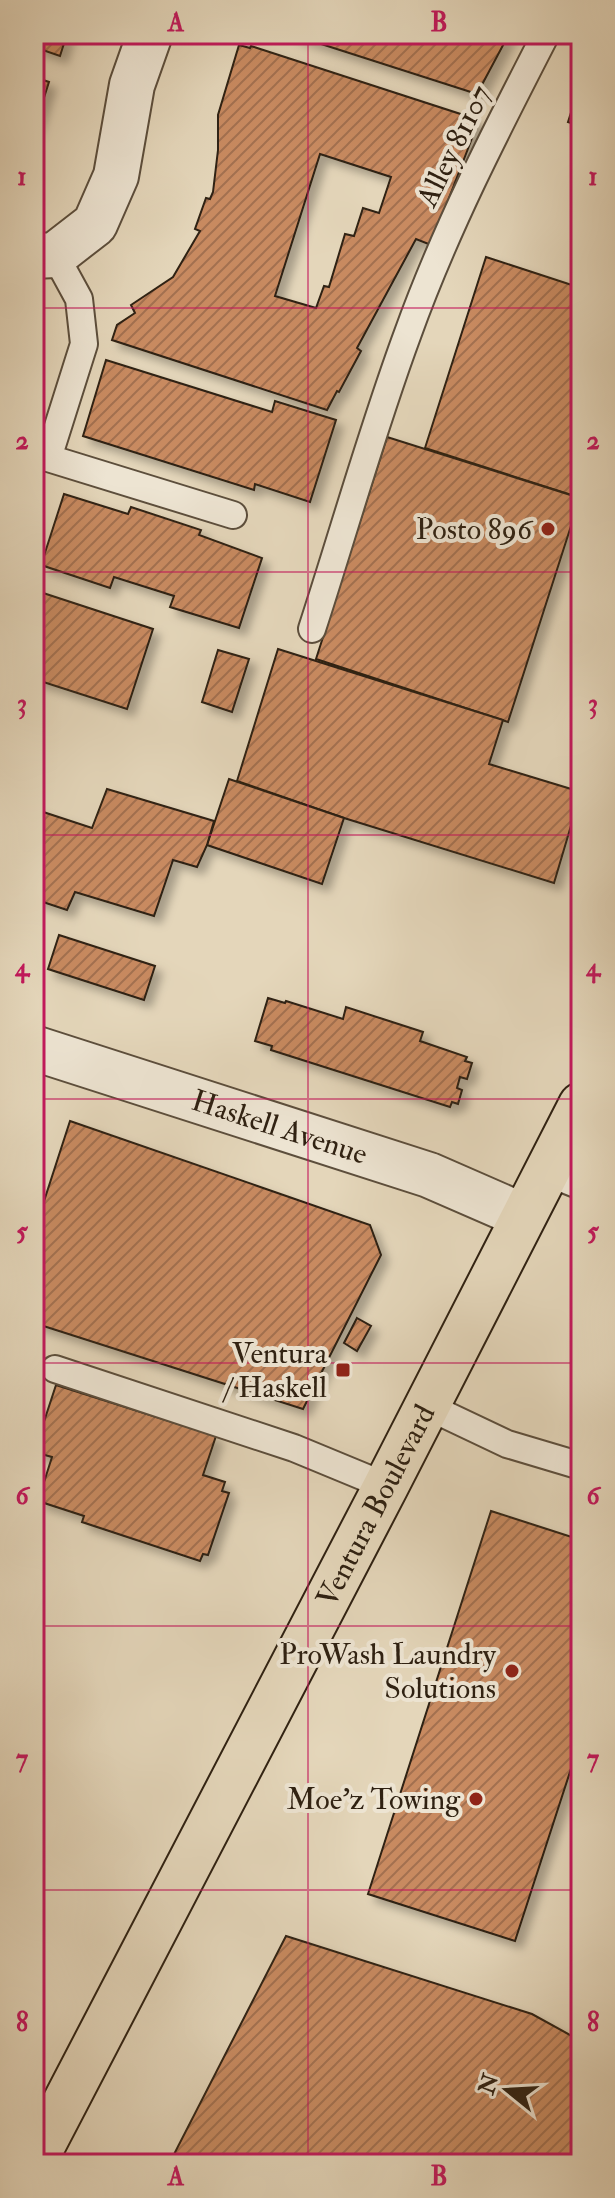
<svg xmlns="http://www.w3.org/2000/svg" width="615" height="2198" font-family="'IM FELL Double Pica',serif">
<defs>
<pattern id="building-hatch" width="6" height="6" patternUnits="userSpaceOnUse" patternTransform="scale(2)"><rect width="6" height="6" fill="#c88a61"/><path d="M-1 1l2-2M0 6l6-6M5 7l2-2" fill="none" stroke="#a3704f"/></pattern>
<filter id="shadow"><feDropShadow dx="7" dy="7" stdDeviation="4" flood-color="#0004"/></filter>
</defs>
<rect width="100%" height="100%" fill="#e4d6ba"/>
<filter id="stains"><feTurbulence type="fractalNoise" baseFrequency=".0025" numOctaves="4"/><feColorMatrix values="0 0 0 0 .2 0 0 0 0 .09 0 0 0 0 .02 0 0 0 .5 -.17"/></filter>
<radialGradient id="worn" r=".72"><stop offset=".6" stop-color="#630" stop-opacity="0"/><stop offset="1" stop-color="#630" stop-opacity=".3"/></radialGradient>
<g fill="url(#building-hatch)" stroke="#2f2112" stroke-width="2" fill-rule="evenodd" filter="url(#shadow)">
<path d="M34 34H67L60 56 34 47Z"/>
<path d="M290 34H509L477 94Z"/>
<path d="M239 45 250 48 251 46 479 120 431 245 416 239 357 348 361 351 339 392 337 391 327 410 112 340 117 325 135 313 131 305 173 277 200 231 195 229 206 198 210 199 213 192 218 150V115ZM320 154 391 177 379 213 363 208 354 236 345 234 329 287 324 286 316 308 275 296Z"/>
<path d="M34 77 49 82 34 129Z"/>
<path d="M581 81V126L568 122Z"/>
<path d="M486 257 581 288V498L425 448Z"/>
<path d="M106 360 272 412 275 401 336 420 310 502 255 484 254 490 83 436Z"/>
<path d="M387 437 580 498 508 722 316 659Z"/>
<path d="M64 494 128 514 131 507 201 530 199 535 262 558 239 628 170 607 174 596 114 577 110 588 41 565Z"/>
<path d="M34 590 153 629 127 709 34 679Z"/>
<path d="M278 649 503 720 489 764 581 792 554 883 344 818 237 781Z"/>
<path d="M218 650 249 659 232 712 202 702Z"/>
<path d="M229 779 344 818 322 884 207 845Z"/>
<path d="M107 789 214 821 207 845 197 867 173 860 154 916 75 892 67 910 34 899V809L92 828Z"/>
<path d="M59 935 155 966 144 1000 48 969Z"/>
<path d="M268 998 285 1003 286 1001 343 1019 346 1007 423 1032 420 1041 467 1057 465 1061 472 1063 467 1079 460 1077 457 1088 462 1090 458 1104 452 1102 450 1107 271 1050 272 1046 255 1041Z"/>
<path d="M70 1121 370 1225 381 1255 303 1409 34 1323V1232Z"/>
<path d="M357 1318 371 1326 357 1351 344 1343Z"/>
<path d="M56 1385 216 1436 203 1475 225 1482 222 1491 229 1493 208 1555 203 1554 200 1561 82 1522 84 1516 38 1501 52 1457 34 1452Z"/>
<path d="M491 1511 581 1540V1738L515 1941 368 1894Z"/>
<path d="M286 1936 532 2014 581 2041V2164H169Z"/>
</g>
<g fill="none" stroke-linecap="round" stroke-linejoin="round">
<g stroke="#5c4e3c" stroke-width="30">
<g id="service">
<path d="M55 255 79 299 84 344 48 458 233 515"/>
<path d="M312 629C344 531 372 430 408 333 445 230 496 131 546 34"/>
<path d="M546 1172 581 1186"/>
<path d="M55 1369 294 1448 386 1486"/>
<path d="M427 1406 507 1444 581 1466"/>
</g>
</g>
<g stroke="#5c4e3c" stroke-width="48">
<path id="minor" d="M34 256 55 255 95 224 116 176 132 85 150 34"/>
</g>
<g stroke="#5c4e3c" stroke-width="48">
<g id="tertiary">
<path id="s1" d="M34 1048 429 1175 523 1216"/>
</g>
</g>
<g stroke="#2f2112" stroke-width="48">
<g id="primary">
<path id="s2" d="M34 2162 386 1486 581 1105"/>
</g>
</g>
<use href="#service" stroke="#ede4d2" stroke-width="26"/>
<use href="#minor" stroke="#ede4d2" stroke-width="44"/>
<use href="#tertiary" stroke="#ede4d2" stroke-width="44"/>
<use href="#primary" stroke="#e4d6ba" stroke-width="44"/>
</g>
<path fill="none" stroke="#c2185b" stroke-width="2" stroke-opacity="0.55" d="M308 34V2164M34 308H581M34 572H581M34 835H581M34 1099H581M34 1363H581M34 1626H581M34 1890H581"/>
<g fill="#8f2418" stroke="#ede4d2" stroke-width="3">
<circle cx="548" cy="529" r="8"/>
<rect x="335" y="1362" width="16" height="16" rx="4"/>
<circle cx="512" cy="1671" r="8"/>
<circle cx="476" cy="1799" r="8"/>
</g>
<g text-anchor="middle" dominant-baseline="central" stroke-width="8" stroke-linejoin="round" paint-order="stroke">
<g font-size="30" fill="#2f2112" stroke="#ede4d2">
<text transform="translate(454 146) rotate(-64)">Alley 81107</text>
<text stroke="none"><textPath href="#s1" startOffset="258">Haskell Avenue</textPath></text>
<text stroke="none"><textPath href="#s2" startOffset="740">Ventura Boulevard</textPath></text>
</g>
<g font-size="30" fill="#2f2112" stroke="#ede4d2" text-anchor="end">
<text x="532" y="529">Posto 896</text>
<text x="327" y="1353">Ventura<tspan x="327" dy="34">/ Haskell</tspan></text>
<text x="496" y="1654">ProWash Laundry<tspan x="496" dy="34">Solutions</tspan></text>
<text x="460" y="1799">Moe'z Towing</text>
</g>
</g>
<rect width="615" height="2198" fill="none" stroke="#e4d6ba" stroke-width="88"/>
<g transform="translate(507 2090) rotate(288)" stroke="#ede4d2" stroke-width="6" paint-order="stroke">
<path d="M0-6L14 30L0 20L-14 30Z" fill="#2f2112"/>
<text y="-12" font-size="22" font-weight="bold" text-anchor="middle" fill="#2f2112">N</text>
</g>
<rect x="44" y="44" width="527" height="2110" fill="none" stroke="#c2185b" stroke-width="3"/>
<g font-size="26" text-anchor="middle" font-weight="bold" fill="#c2185b">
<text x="176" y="31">A</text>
<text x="439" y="31">B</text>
<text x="22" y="185">1</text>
<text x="593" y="185">1</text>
<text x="22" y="449">2</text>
<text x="593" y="449">2</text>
<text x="22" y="712">3</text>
<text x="593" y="712">3</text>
<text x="22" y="976">4</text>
<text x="593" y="976">4</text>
<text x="22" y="1240">5</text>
<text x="593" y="1240">5</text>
<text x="22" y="1504">6</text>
<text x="593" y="1504">6</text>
<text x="22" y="1767">7</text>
<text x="593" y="1767">7</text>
<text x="22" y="2031">8</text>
<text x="593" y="2031">8</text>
<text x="176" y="2185">A</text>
<text x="439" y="2185">B</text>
</g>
<rect width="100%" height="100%" filter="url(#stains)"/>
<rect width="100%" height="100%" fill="url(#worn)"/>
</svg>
